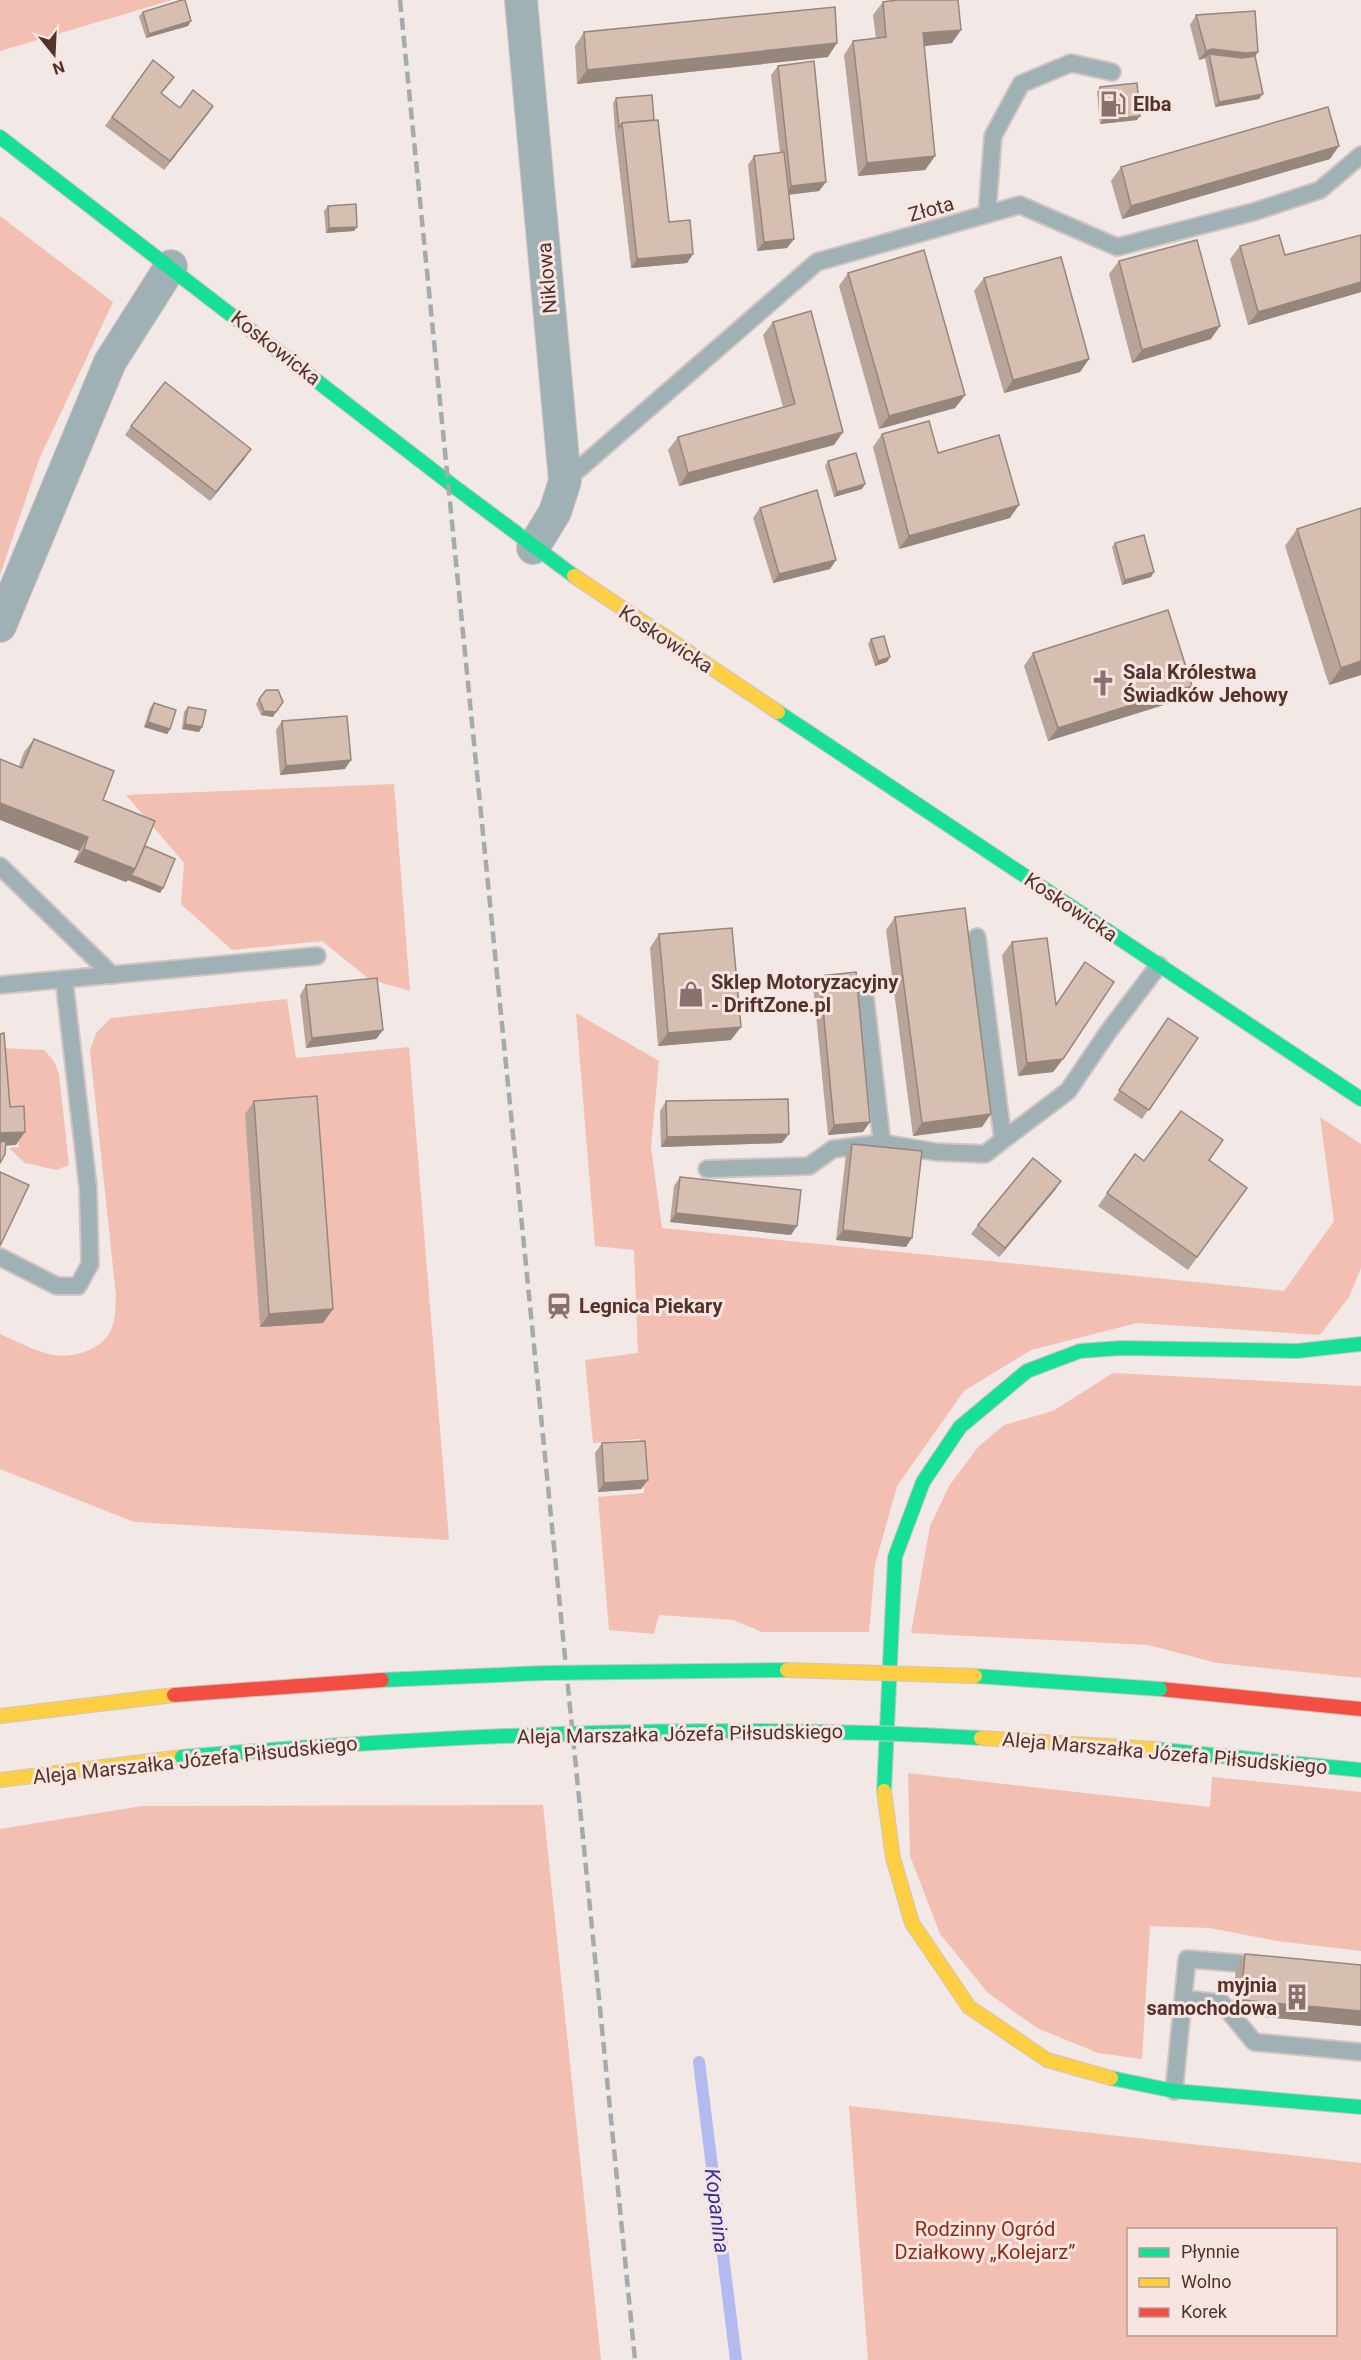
<svg xmlns="http://www.w3.org/2000/svg" width="1361" height="2360" font-family="Roboto,sans-serif">
<rect width="100%" height="100%" fill="#f2e8e6"/>
<g fill="#f3bfb2" fill-rule="evenodd">
<path d="M0 0H172L0 51Z"/>
<path d="M0 216 113 302 40 457 0 575Z"/>
<path d="M394 784 410 991 369 979 322 941 232 950 181 904 184 863 126 795Z"/>
<path d="M287 999 296 1058 409 1047 449 1540 134 1522 0 1469V1334C30 1347 57 1365 89 1350 114 1339 115 1322 116 1296L90 1051 96 1033 111 1018Z"/>
<path d="M576 1013 659 1061 651 1147 662 1228 1284 1291 1334 1221 1320 1117 1361 1144V1268L1349 1297 1320 1335 1137 1323 1031 1350 964 1391 897 1486 875 1565 869 1632H762L733 1620 659 1615 654 1634 609 1630 598 1497 644 1493 640 1439 593 1443 585 1360 638 1353 634 1250 595 1246Z"/>
<path d="M0 1048 44 1050 54 1061 59 1074 69 1165 56 1170 25 1163 9 1148 19 1147 17 1116 7 1115Z"/>
<path d="M1113 1373 1361 1386V1678L1217 1663 1148 1645 911 1633 930 1526 949 1486 978 1447 1004 1425 1053 1411Z"/>
<path d="M908 1773 1210 1807 1212 1777 1361 1792V1951L1277 1941 1210 1928 1150 1926 1142 2059 1098 2053 1037 2028 988 1993 940 1934 910 1856Z"/>
<path d="M543 1805 601 2360H0V1829L142 1806Z"/>
<path d="M849 2106 1361 2163V2360H868ZM1128 2230H1336V2334H1128Z"/>
</g>
<g fill="none" stroke-linecap="round" stroke-linejoin="round">
<path stroke="#b2baf0" stroke-width="12" d="M699 2062 736 2360"/>
<g stroke="#d1c4c1" stroke-width="20">
<g id="lane">
<path d="M987 214 993 136 1021 84 1071 63 1112 72"/>
<path d="M565 481 817 262 1020 205 1117 247 1253 212 1320 190 1361 155"/>
<path d="M0 866 112 975"/>
<path d="M977 937 1003 1140 1068 1091 1108 1032 1159 965"/>
<path d="M0 985 317 956"/>
<path d="M864 988 882 1143 936 1152 985 1154 1003 1140"/>
<path d="M707 1169 809 1166 833 1149 882 1143"/>
<path d="M0 1257 57 1286H78L90 1264 88 1187 64 979"/>
<path d="M1184 1999 1222 2003 1254 2042 1361 2052"/>
<path d="M1174 2091 1187 1959 1261 1965"/>
</g>
</g>
<g stroke="#d1c4c1" stroke-width="34">
<g id="street">
<path d="M521 0 565 481 555 512 533 548"/>
<path d="M0 626 110 362 171 266"/>
</g>
</g>
<g stroke="#d1c4c1" stroke-width="16">
<g id="fast">
<path d="M0 137 452 485 574 576"/>
<path d="M778 712 1361 1099"/>
<path d="M1154 1749 1361 1770"/>
<path d="M884 1791 895 1557 923 1482 960 1427 1027 1371 1080 1351 1121 1348 1297 1351 1361 1344"/>
<path d="M1111 2078 1174 2091 1361 2107"/>
</g>
</g>
<g stroke="#d1c4c1" stroke-width="16">
<g id="slow">
<path d="M574 576 778 712"/>
<path d="M0 1716 174 1695"/>
<path d="M0 1780 182 1757"/>
<path d="M884 1791 893 1858 912 1923 969 2007 1047 2060 1111 2078"/>
</g>
</g>
<g stroke="#d1c4c1" stroke-width="16">
<path id="jam" d="M1160 1689 1361 1709"/>
</g>
<use href="#lane" stroke="#a0b1b5" stroke-width="16"/>
<use href="#street" stroke="#a0b1b5" stroke-width="32"/>
<use href="#fast" stroke="#16e098" stroke-width="14"/>
<use href="#slow" stroke="#ffcf43" stroke-width="14"/>
<use href="#jam" stroke="#f24e42" stroke-width="14"/>
<path stroke="#a4abac" stroke-width="4.5" stroke-dasharray="12 6" stroke-linecap="butt" d="M400 0 635 2360"/>
<g stroke="#d1c4c1" stroke-width="16" stroke-linecap="butt">
<g id="fast-bridge">
<path d="M975 1676 1160 1689"/>
<path d="M382 1680 544 1673 787 1670"/>
<path d="M182 1757C448 1735 715 1722 981 1738"/>
</g>
</g>
<g stroke="#d1c4c1" stroke-width="16" stroke-linecap="butt">
<g id="slow-bridge">
<path d="M787 1670 975 1676"/>
<path d="M981 1738 1154 1749"/>
</g>
</g>
<g stroke="#d1c4c1" stroke-width="16" stroke-linecap="butt">
<path id="jam-bridge" d="M174 1695 382 1680"/>
</g>
<use href="#fast-bridge" stroke="#16e098" stroke-width="14"/>
<use href="#slow-bridge" stroke="#ffcf43" stroke-width="14"/>
<use href="#jam-bridge" stroke="#f24e42" stroke-width="14"/>
</g>
<g fill="#b8a498">
<path d="M883 2 952 43 924 46 935 156 925 170 858 176 844 55 853 41 876 39 873 15Z"/>
<path d="M143 12 188 26 146 38 139 16Z"/>
<path d="M1196 15 1255 56 1259 99 1215 107 1205 58 1199 60 1190 25Z"/>
<path d="M584 32 828 57 577 84 575 46Z"/>
<path d="M153 60 162 94 180 108 213 106 164 170 105 126Z"/>
<path d="M778 66 826 182 819 191 789 195 794 239 787 248 757 251 748 165 754 156 780 153 771 75Z"/>
<path d="M1100 87 1137 120 1100 124 1097 92Z"/>
<path d="M616 98 654 120 669 222 693 254 687 263 631 268 615 132 613 103Z"/>
<path d="M1330 159 1122 219 1111 181 1121 167Z"/>
<path d="M328 206 357 227 354 231 326 233 324 211Z"/>
<path d="M1361 235V292L1248 325 1230 259 1240 246 1285 255Z"/>
<path d="M1119 261 1211 339 1132 363 1109 274Z"/>
<path d="M848 273 965 395 955 408 879 429 839 286Z"/>
<path d="M984 278 1089 359 1080 372 1004 393 974 291Z"/>
<path d="M773 322 843 432 834 445 679 486 668 450 678 437 783 407 763 335Z"/>
<path d="M131 426 245 458 210 501 125 435Z"/>
<path d="M882 434 938 453 1010 518 899 549 873 447Z"/>
<path d="M828 461 862 489 834 497 825 466Z"/>
<path d="M760 508 836 560 830 569 773 583 753 518Z"/>
<path d="M1297 529 1361 675 1329 685 1285 546Z"/>
<path d="M1115 543 1151 577 1122 585 1112 547Z"/>
<path d="M871 639 887 662 875 666 868 644Z"/>
<path d="M1033 653 1192 686 1183 699 1048 741 1024 666Z"/>
<path d="M259 699 273 717 261 715 256 704Z"/>
<path d="M154 703 170 729 167 734 144 727 150 708Z"/>
<path d="M188 707 199 732 182 729 184 712Z"/>
<path d="M282 721 345 769 280 775 276 730Z"/>
<path d="M34 739 103 800 145 846 163 888 160 893 128 880 126 882 74 862 79 851 19 766 24 752Z"/>
<path d="M895 917 982 1127 913 1136 886 930Z"/>
<path d="M659 934 731 1040 658 1046 650 948Z"/>
<path d="M1012 942 1056 1004 1063 1059 1053 1072 1018 1076 1002 955Z"/>
<path d="M820 976 863 1132 828 1135 813 985Z"/>
<path d="M306 985 383 1030 376 1039 306 1048 300 995Z"/>
<path d="M1168 1018 1198 1038 1142 1119 1113 1100Z"/>
<path d="M254 1101 333 1309 323 1323 260 1327 245 1114Z"/>
<path d="M666 1101 782 1143 661 1147 660 1111Z"/>
<path d="M852 1144 906 1247 836 1240 846 1154Z"/>
<path d="M1135 1154 1144 1161H1209L1247 1188 1188 1270 1098 1206Z"/>
<path d="M680 1177 791 1235 670 1222 674 1186Z"/>
<path d="M1055 1190 999 1257 971 1234 978 1225Z"/>
<path d="M602 1443 648 1480 641 1489 598 1492 595 1453Z"/>
<path d="M1245 1954 1361 1965V2026L1232 2014 1236 1967Z"/>
</g>
<g fill="#96867c">
<path d="M191 21 188 26 146 38 149 34Z"/>
<path d="M961 30 952 43 914 47 923 33Z"/>
<path d="M837 43 828 57 577 84 587 70Z"/>
<path d="M1212 49 1258 52 1252 61 1209 54 1205 58 1199 60 1206 51Z"/>
<path d="M1263 94 1259 99 1215 107 1219 102Z"/>
<path d="M213 106 207 115 164 170 170 161Z"/>
<path d="M1140 116 1137 120 1100 124 1103 120Z"/>
<path d="M1339 146 1330 159 1122 219 1131 206Z"/>
<path d="M935 156 925 170 858 176 867 163Z"/>
<path d="M826 182 819 191 784 195 791 186Z"/>
<path d="M357 227 354 231 326 233 329 228Z"/>
<path d="M794 239 787 248 757 251 764 242Z"/>
<path d="M693 254 687 263 631 268 637 259Z"/>
<path d="M1361 282V292L1248 325 1258 312Z"/>
<path d="M1220 326 1211 339 1132 363 1142 350Z"/>
<path d="M1089 359 1080 372 1004 393 1013 380Z"/>
<path d="M965 395 955 408 879 429 889 416Z"/>
<path d="M843 432 834 445 679 486 688 473Z"/>
<path d="M251 449 245 458 210 501 216 492Z"/>
<path d="M865 484 862 489 834 497 837 492Z"/>
<path d="M1019 505 1010 518 899 549 909 536Z"/>
<path d="M836 560 830 569 773 583 779 574Z"/>
<path d="M1154 572 1151 577 1122 585 1125 580Z"/>
<path d="M890 657 887 662 875 666 878 661Z"/>
<path d="M1361 661V675L1329 685 1341 668Z"/>
<path d="M1192 686 1183 699 1048 741 1058 728Z"/>
<path d="M264 711 276 712 273 717 261 715Z"/>
<path d="M148 722 170 729 167 734 144 727Z"/>
<path d="M185 724 202 727 199 732 182 729Z"/>
<path d="M351 760 345 769 280 775 286 766Z"/>
<path d="M0 803 88 837 79 851 0 820Z"/>
<path d="M84 849 135 869 163 888 160 893 128 880 126 882 74 862Z"/>
<path d="M741 1027 731 1040 658 1046 668 1033Z"/>
<path d="M383 1030 376 1039 306 1048 312 1038Z"/>
<path d="M1063 1059 1053 1072 1018 1076 1027 1063Z"/>
<path d="M991 1114 982 1127 913 1136 922 1123Z"/>
<path d="M870 1122 863 1132 828 1135 834 1125Z"/>
<path d="M25 1132 16 1145 0 1146V1133Z"/>
<path d="M789 1134 782 1143 661 1147 667 1137Z"/>
<path d="M1061 1181 1055 1190 999 1257 1005 1248Z"/>
<path d="M676 1213 797 1226 791 1235 670 1222Z"/>
<path d="M843 1230 912 1238 906 1247 836 1240Z"/>
<path d="M333 1309 323 1323 260 1327 269 1314Z"/>
<path d="M648 1480 641 1489 598 1492 604 1483Z"/>
<path d="M1241 2000 1361 2011V2026L1232 2014Z"/>
</g>
<g fill="#d6bfb1" stroke="#96867c" stroke-width="1.5">
<path d="M182 0H185L191 21 149 34 143 12Z"/>
<path d="M897 0H958L961 30 923 33 935 156 867 163 853 41 886 37 883 2Z"/>
<path d="M835 7 837 43 587 70 584 32Z"/>
<path d="M1255 11 1258 52 1246 53 1212 49 1206 51 1196 15Z"/>
<path d="M1209 54 1242 58 1255 56 1263 94 1219 102Z"/>
<path d="M153 60 174 77 161 93 180 108 193 90 213 106 170 161 112 117Z"/>
<path d="M814 61 826 182 791 186 778 66Z"/>
<path d="M1137 83 1140 116 1103 120 1100 87Z"/>
<path d="M652 95 654 120 622 123 619 128 616 98Z"/>
<path d="M1328 107 1339 146 1131 206 1121 167Z"/>
<path d="M658 120 669 222 690 220 693 254 637 259 622 123Z"/>
<path d="M784 152 794 239 764 242 754 156Z"/>
<path d="M356 204 357 227 329 228 328 206Z"/>
<path d="M1279 235 1285 255 1361 235V282L1258 312 1240 246Z"/>
<path d="M1197 240 1220 326 1142 350 1119 261Z"/>
<path d="M924 250 965 395 889 416 848 273Z"/>
<path d="M1061 257 1089 359 1013 380 984 278Z"/>
<path d="M811 311 843 432 688 473 678 437 795 404 773 322Z"/>
<path d="M165 382 251 449 216 492 131 426Z"/>
<path d="M929 421 938 453 999 435 1019 505 909 536 882 434Z"/>
<path d="M856 453 865 484 837 492 828 461Z"/>
<path d="M817 490 836 560 779 574 760 508Z"/>
<path d="M1361 508V661L1341 668 1297 529Z"/>
<path d="M1144 535 1154 572 1125 580 1115 543Z"/>
<path d="M1168 610 1192 686 1058 728 1033 653Z"/>
<path d="M884 636 890 657 878 661 871 639Z"/>
<path d="M266 690H278L283 702 276 712 264 711 259 699Z"/>
<path d="M154 703 176 710 170 729 148 722Z"/>
<path d="M188 707 206 710 202 727 185 724Z"/>
<path d="M347 716 351 760 286 766 282 721Z"/>
<path d="M34 739 114 771 103 800 155 821 135 869 84 849 88 837 0 803V759L22 768Z"/>
<path d="M145 846 175 859 163 888 131 875 135 869Z"/>
<path d="M965 908 991 1114 922 1123 895 917Z"/>
<path d="M732 928 741 1027 668 1033 659 934Z"/>
<path d="M1047 938 1056 1005 1085 962 1114 982 1063 1059 1027 1063 1012 942Z"/>
<path d="M856 972 870 1122 834 1125 820 976Z"/>
<path d="M377 978 383 1030 312 1038 306 985Z"/>
<path d="M1168 1018 1198 1038 1149 1110 1119 1090Z"/>
<path d="M4 1033 10 1107 24 1106 25 1132 0 1133V1034Z"/>
<path d="M317 1096 333 1309 269 1314 254 1101Z"/>
<path d="M788 1099 789 1134 667 1137 666 1101Z"/>
<path d="M1181 1111 1223 1140 1209 1160 1247 1188 1197 1257 1107 1193 1135 1154 1144 1161Z"/>
<path d="M6 1141 5 1154 0 1163V1142Z"/>
<path d="M852 1144 922 1151 912 1238 843 1230Z"/>
<path d="M1033 1158 1061 1181 1005 1248 978 1225Z"/>
<path d="M0 1172 29 1185 0 1246Z"/>
<path d="M680 1177 801 1190 797 1226 676 1213Z"/>
<path d="M645 1441 648 1480 604 1483 602 1443Z"/>
<path d="M1245 1954 1361 1965V2011L1241 2000Z"/>
</g>
<defs>
<g id="fuel-bare" transform="scale(2.07)"><path d="M-5.5-6h7V0h2V4h1.3V-2.5L3-4.5l.8-.8L6-3V5H2.5V1h-1V6h-7ZM-4.2-4.7v3.2H.2V-4.7Z" fill="#8a726c" stroke="#f7e5e1" stroke-width="2.5" paint-order="stroke"/></g>
<g id="church-bare" transform="scale(2.07)"><path d="M-1.2-6h2.4v3.5h3.3v2.4h-3.3V6h-2.4V-.1h-3.3v-2.4h3.3Z" fill="#8a726c" stroke="#f7e5e1" stroke-width="2.5" paint-order="stroke"/></g>
<g id="shop-bare" transform="scale(2.07)"><path d="M-5-2.5h2.3a2.7 3.5 0 0 1 5.4 0H5L5.5 6h-11ZM-1.5-2.5h3a1.5 2.3 0 0 0-3 0Z" fill="#8a726c" stroke="#f7e5e1" stroke-width="2.5" paint-order="stroke"/></g>
<g id="station-bare" transform="scale(2.07)"><path d="M-3-6H3Q5-6 5-4V2Q5 4 3 4L4.5 6H3L1.5 4h-3L-3 6H-4.5L-3 4Q-5 4-5 2V-4Q-5-6-3-6ZM-3.5-4v3h7v-3ZM-3.5 1v1.5H-2V1ZM2 1v1.5H3.5V1Z" fill="#8a726c" stroke="#f7e5e1" stroke-width="2.5" paint-order="stroke"/></g>
<g id="building-bare" transform="scale(2.07)"><path d="M-4-6H4V6H1V3H-1V6H-4ZM-2.5-4.3h1.7v1.8h-1.7ZM.8-4.3h1.7v1.8H.8ZM-2.5-1h1.7V.8h-1.7ZM.8-1h1.7V.8H.8Z" fill="#8a726c" stroke="#f7e5e1" stroke-width="2.5" paint-order="stroke"/></g>
</defs>
<g fill-rule="evenodd">
<use href="#fuel-bare" x="1113" y="104"/>
<use href="#church-bare" x="1103" y="683"/>
<use href="#shop-bare" x="691" y="994"/>
<use href="#station-bare" x="559" y="1306"/>
<use href="#building-bare" x="1297" y="1997"/>
</g>
<g text-anchor="middle" dominant-baseline="central" stroke-width="6" stroke-linejoin="round" paint-order="stroke">
<g font-size="20" font-weight="bold" fill="#52322a" stroke="#f7e5e1" text-anchor="start">
<text x="1133" y="104">Elba</text>
<text x="1123" y="672">Sala Królestwa<tspan x="1123" dy="23">Świadków Jehowy</tspan></text>
<text x="711" y="982">Sklep Motoryzacyjny<tspan x="711" dy="23">- DriftZone.pl</tspan></text>
<text x="579" y="1306">Legnica Piekary</text>
<text x="1277" y="1985" text-anchor="end">myjnia<tspan x="1277" dy="23">samochodowa</tspan></text>
</g>
<g font-size="20" fill="#52322a" stroke="#f7e5e1">
<text transform="translate(931 209) rotate(-16)">Złota</text>
<text transform="translate(547 278) rotate(-95)">Niklowa</text>
<text transform="translate(276 348) rotate(38)">Koskowicka</text>
<text transform="translate(666 639) rotate(33)">Koskowicka</text>
<text transform="translate(1071 907) rotate(34)">Koskowicka</text>
<text transform="translate(680 1734) rotate(-1)">Aleja Marszałka Józefa Piłsudskiego</text>
<text transform="translate(1165 1753) rotate(5)">Aleja Marszałka Józefa Piłsudskiego</text>
<text transform="translate(195 1760) rotate(-6)">Aleja Marszałka Józefa Piłsudskiego</text>
</g>
<g font-size="20" fill="#912c13" stroke="#f7e5e1">
<text x="985" y="2229">Rodzinny Ogród<tspan x="985" dy="23">Działkowy „Kolejarz”</tspan></text>
</g>
<g font-size="21" font-style="italic" fill="#30309f" stroke="#f7e5e1">
<text transform="translate(717 2211) rotate(83)">Kopanina</text>
</g>
</g>
<rect x="1127" y="2228" width="210" height="108" fill="#f7e5e1" stroke="#b59d98" stroke-width="1.5"/>
<rect x="1139" y="2248" width="30" height="9" fill="#16e098" stroke="#b59d98" stroke-width="1.5"/>
<text x="1181" y="2258" font-size="18" fill="#52322a">Płynnie</text>
<rect x="1139" y="2278" width="30" height="9" fill="#ffcf43" stroke="#b59d98" stroke-width="1.5"/>
<text x="1181" y="2288" font-size="18" fill="#52322a">Wolno</text>
<rect x="1139" y="2308" width="30" height="9" fill="#f24e42" stroke="#b59d98" stroke-width="1.5"/>
<text x="1181" y="2318" font-size="18" fill="#52322a">Korek</text>
<g transform="translate(54 54) rotate(162)" stroke="#f7e5e1" stroke-width="4.5" paint-order="stroke">
<path d="M0-4.5L10 22L0 15L-10 22Z" fill="#52322a"/>
<text y="-9" font-size="16" font-weight="bold" text-anchor="middle" fill="#52322a">N</text>
</g>
</svg>
